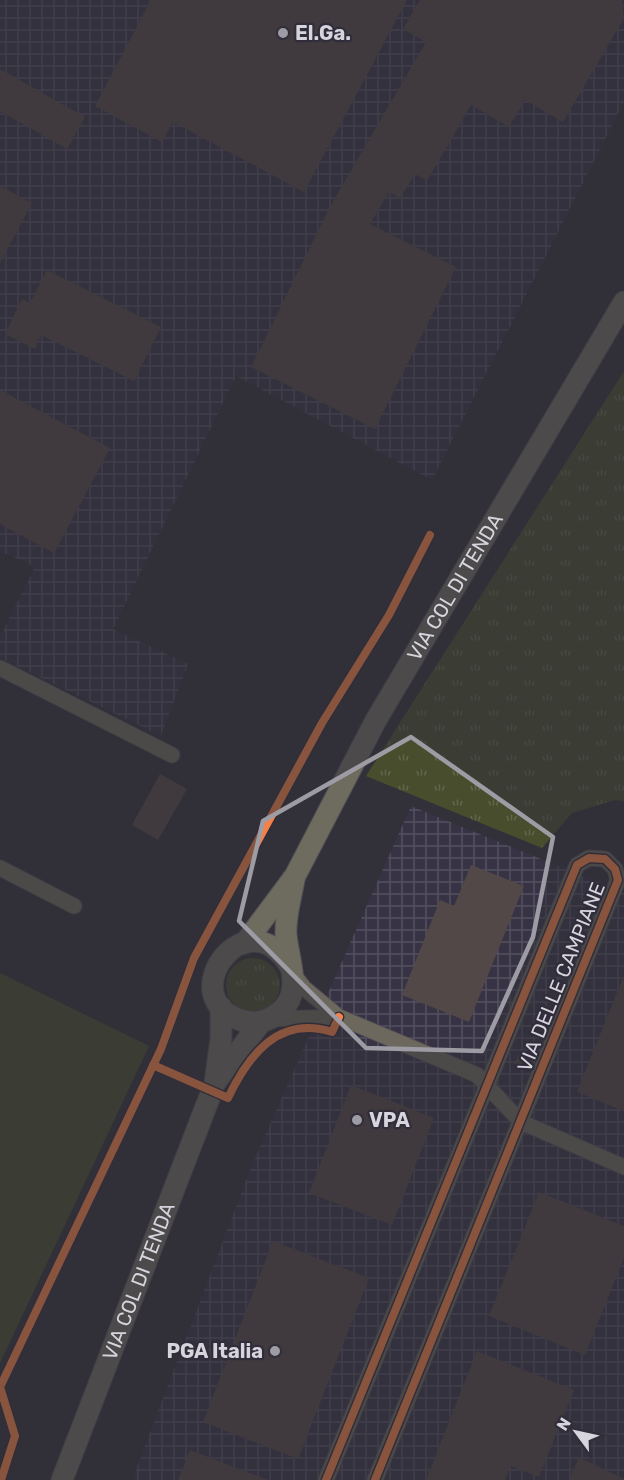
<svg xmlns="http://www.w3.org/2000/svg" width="624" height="1480" font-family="Rubik,sans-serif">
<defs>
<pattern id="industrial-grid" width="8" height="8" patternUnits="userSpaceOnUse" patternTransform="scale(1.5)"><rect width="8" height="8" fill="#373345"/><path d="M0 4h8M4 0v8" fill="none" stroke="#53505f"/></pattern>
<pattern id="grass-tufts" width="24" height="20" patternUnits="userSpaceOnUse" patternTransform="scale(1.5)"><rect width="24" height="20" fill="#484d2e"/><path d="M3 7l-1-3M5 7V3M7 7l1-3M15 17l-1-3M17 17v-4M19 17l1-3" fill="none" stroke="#62664c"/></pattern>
</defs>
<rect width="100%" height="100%" fill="#323038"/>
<g fill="url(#industrial-grid)">
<path d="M0 0H624V102L432 480 236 376 113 629 188 664 161 736 0 658V637L35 567 0 551Z"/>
<path d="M411 806 624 893V1480H132L251 1167Z"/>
</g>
<g fill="url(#grass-tufts)">
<path d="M624 371V801L615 800 572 813 542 848 366 776Z"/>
<circle cx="253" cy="985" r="27"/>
</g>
<path fill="#484d2e" d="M0 973 149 1046 0 1363Z"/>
<g fill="#524847">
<path d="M151 0H407L304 192 173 122 162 142 95 106Z"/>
<path d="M420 0H622L624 18 563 122 525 100 509 127 471 105 427 181 415 174 400 198 389 192 370 224 456 267 375 429 251 367 331 205 426 42 403 29Z"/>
<path d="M0 69 85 117 67 149 0 111Z"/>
<path d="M0 186 32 203 0 263Z"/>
<path d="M47 270 161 327 134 381 41 335 35 349 5 334 22 299 30 303Z"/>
<path d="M0 390 110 448 54 553 0 524Z"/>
<path d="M160 774 187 789 158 840 132 825Z"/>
<path d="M471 865 524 886 469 1022 402 995 440 900 454 906Z"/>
<path d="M624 975V1111L577 1092Z"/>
<path d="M519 1054 530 1059 526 1068 514 1064Z"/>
<path d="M351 1085 434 1118 392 1225 309 1193Z"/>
<path d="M539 1192 624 1226V1258L585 1355 489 1316Z"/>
<path d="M273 1241 369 1278 298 1459 203 1422Z"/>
<path d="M477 1351 574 1390 539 1477 511 1466 505 1480H426Z"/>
<path d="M190 1450 268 1480H178Z"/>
<path d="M579 1457 624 1479V1480H569Z"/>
</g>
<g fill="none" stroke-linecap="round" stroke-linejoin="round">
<g stroke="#504e55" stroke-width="17">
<g id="minor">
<path d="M0 668 172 755"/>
<path d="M0 868 74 906"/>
<path d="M293 974 304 988 339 1017 477 1075 521 1122 624 1167"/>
<path d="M271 1019 339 1017"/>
<path d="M326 1480 577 865 589 858 605 859 615 869 618 880 375 1480"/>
</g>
</g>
<g stroke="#504e55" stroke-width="23">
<g id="secondary">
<path id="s1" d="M245 943 295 876 376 720 624 302"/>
<path d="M291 968C248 894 173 995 238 1019 252 1025 265 1023 277 1014 305 995 288 961 286 934 285 917 291 897 294 880"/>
<path d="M217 1080 261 1022"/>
<path id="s2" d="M62 1480 215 1083 221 1038V1007"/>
</g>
</g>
<use href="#minor" stroke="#6d685d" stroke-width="15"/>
<use href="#secondary" stroke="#6e6b5f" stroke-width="21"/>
<g stroke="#312d3b" stroke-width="11">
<g id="cycleway">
<path d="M153 1065 228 1098C248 1056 278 1015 332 1032L339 1017"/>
<path d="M1 1480 15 1436 0 1387 161 1049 194 958 322 723 389 615 430 535"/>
<path d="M326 1480 577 865 589 858 605 859 615 869 618 880 375 1480"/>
</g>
</g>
<use href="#cycleway" stroke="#f48246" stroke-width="8"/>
</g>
<path d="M0 0H624V1480H0ZM411 737 553 837 533 937 482 1051 366 1048 239 921 263 821Z" fill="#323038" fill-opacity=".55" fill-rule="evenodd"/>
<path fill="none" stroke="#9d9ba3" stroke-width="4.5" stroke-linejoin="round" d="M411 737 553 837 533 937 482 1051 366 1048 239 921 263 821Z"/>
<g fill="#9d9ba3" stroke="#312d3b" stroke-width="2">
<circle cx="283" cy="33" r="6"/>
<circle cx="357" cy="1120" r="6"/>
<circle cx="275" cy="1351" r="6"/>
</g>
<g text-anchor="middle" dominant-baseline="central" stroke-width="4.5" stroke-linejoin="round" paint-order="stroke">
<g font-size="20" font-weight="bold" fill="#d6d4dd" stroke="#312d3b" text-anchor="start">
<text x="295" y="33">El.Ga.</text>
<text x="369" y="1120">VPA</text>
<text x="263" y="1351" text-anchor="end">PGA Italia</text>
</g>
<g font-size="20" fill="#d6d4dd" stroke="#312d3b">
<text stroke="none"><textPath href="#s1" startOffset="414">VIA COL DI TENDA</textPath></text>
<text transform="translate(561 977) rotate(-68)">VIA DELLE CAMPIANE</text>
<text stroke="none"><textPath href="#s2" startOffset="213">VIA COL DI TENDA</textPath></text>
</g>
</g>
<g transform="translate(576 1432) rotate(303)" stroke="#312d3b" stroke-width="4.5" paint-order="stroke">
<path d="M0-4.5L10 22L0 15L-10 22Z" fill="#d6d4dd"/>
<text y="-9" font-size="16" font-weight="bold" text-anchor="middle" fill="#d6d4dd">N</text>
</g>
</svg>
